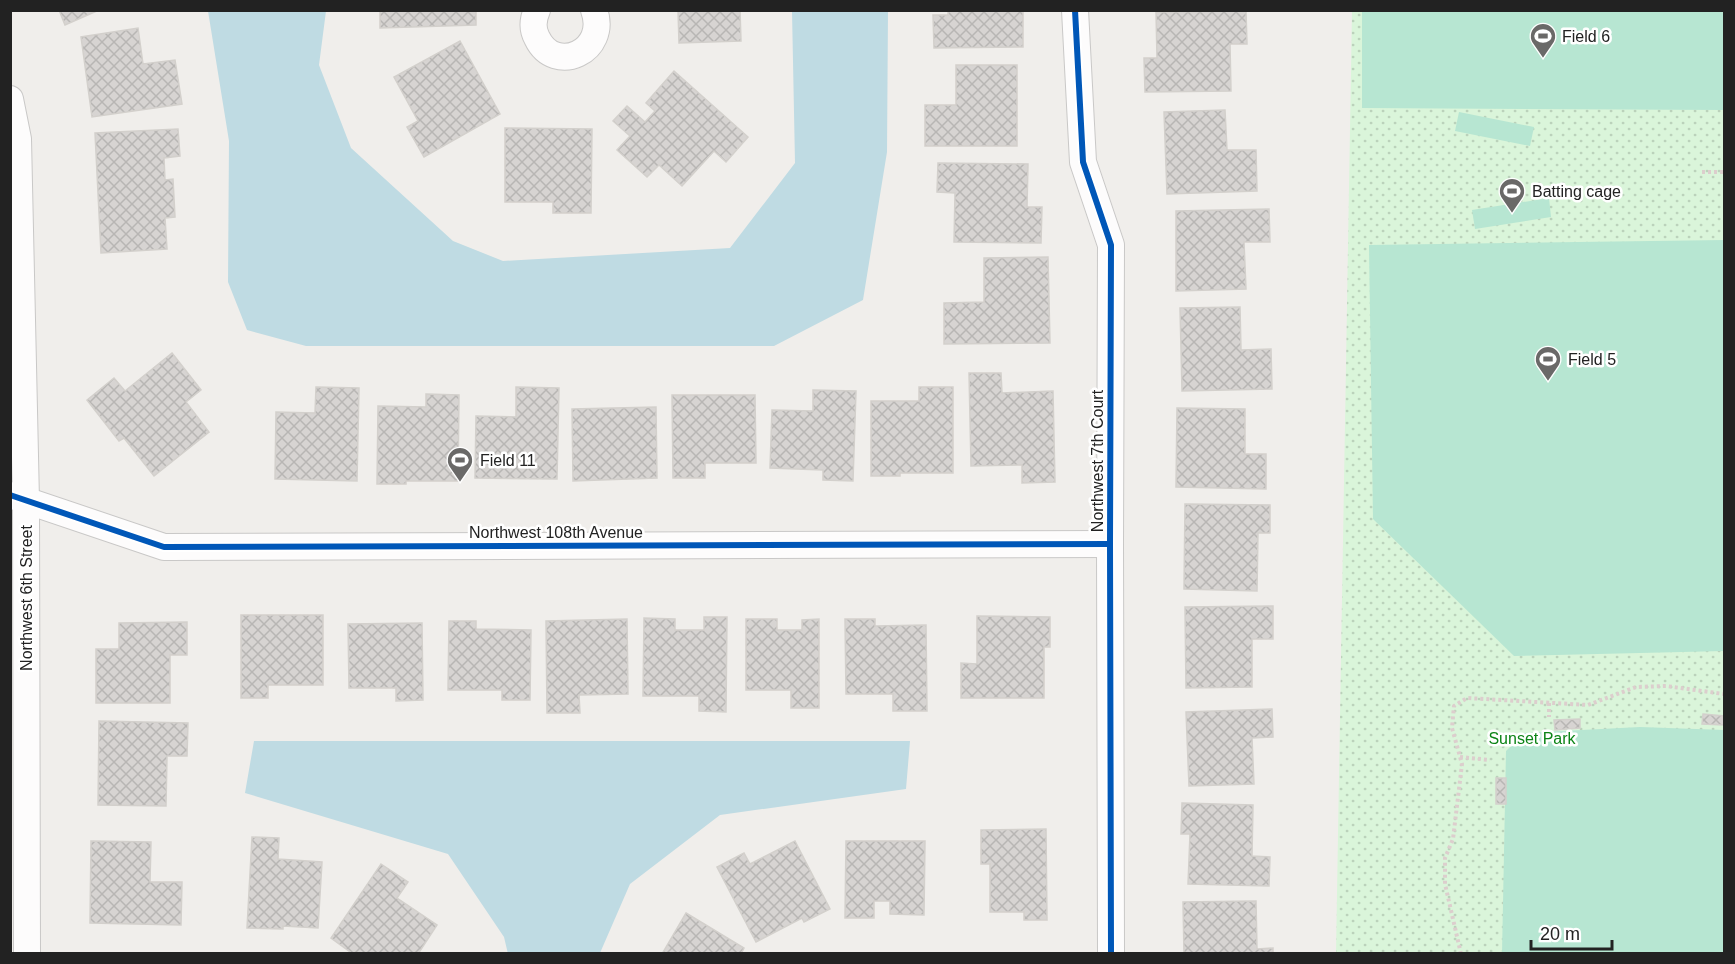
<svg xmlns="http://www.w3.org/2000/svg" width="1735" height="964" font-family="Helvetica,sans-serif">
<defs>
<pattern id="park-dots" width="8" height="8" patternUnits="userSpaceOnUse" patternTransform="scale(1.5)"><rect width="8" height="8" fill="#daf5da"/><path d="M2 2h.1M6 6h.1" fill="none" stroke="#bbd2bb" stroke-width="1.8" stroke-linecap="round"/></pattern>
<pattern id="building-cross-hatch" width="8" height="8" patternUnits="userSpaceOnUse" patternTransform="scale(1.5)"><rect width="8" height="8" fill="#d7d4d2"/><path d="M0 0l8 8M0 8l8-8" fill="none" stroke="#b8b6b4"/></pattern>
</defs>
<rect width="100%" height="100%" fill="#f0eeeb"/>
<path fill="url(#park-dots)" d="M1352 11H1724V953H1336Z"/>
<g fill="#b7e6d2">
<path d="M1362 11H1724V110L1362 108Z"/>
<path d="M1459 112 1534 127 1530 146 1455 131Z"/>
<path d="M1549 198 1551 217 1475 229 1472 210Z"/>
<path d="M1724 240V651L1514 656 1373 519 1369 245Z"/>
<path d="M1640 727 1724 730V953L1502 954 1506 751 1524 733Z"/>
</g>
<g fill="#bfdbe3">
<path d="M208 11H326L319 65 351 148 453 241 503 261 730 248 795 163 792 11H888L887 152 863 300 774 346H306L247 330 228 282 229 141Z"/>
<path d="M254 741H910L906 789 720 815 630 884 600 953 508 954 504 937 448 854 245 793Z"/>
</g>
<g fill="url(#building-cross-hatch)" stroke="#d3d0cc" stroke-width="1.5">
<path d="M59 10H99L65 25Z"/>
<path d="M380 10H476V25L380 28Z"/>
<path d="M678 10H740L741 41 679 43Z"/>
<path d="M948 10H1023V47L934 48 933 15H948Z"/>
<path d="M1246 11 1247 44H1230L1231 91 1145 92 1144 58H1157L1156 12Z"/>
<path d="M138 28 143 64 175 60 182 104 92 117 81 37Z"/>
<path d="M460 41 500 114 424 157 407 127 418 121 394 77Z"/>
<path d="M956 65H1017V146H925V105H956Z"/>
<path d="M674 71 748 137 726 162 714 151 682 186 659 165 647 177 617 150 630 136 613 121 627 106 645 122 655 111 646 103Z"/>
<path d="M1225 110 1227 150H1256L1257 191 1167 194 1164 112Z"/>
<path d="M505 128 592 129 591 213H553V202H505Z"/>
<path d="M178 129 180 156 164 158 165 180 173 179 175 217 165 218 167 249 101 253 95 133Z"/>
<path d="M938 163 1028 164 1027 207H1042L1041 243 954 242 955 193 937 192Z"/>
<path d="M1269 209 1270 242H1244L1246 289 1176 291V211Z"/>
<path d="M1048 257 1050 343 944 344V303L984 302V258Z"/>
<path d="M1240 307 1241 350 1271 349 1272 389 1182 391 1180 308Z"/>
<path d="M172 353 201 390 186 402 209 432 154 476 124 438 119 441 87 400 114 378 125 391Z"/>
<path d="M969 373H1001L1002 393 1053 391 1055 482 1022 483V465L971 466Z"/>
<path d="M316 387 359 388 357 481 275 479 276 412 315 413Z"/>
<path d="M516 387 559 388 557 479 475 478 476 416 516 417Z"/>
<path d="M919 387H953V473H900V476H871V401H919Z"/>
<path d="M813 390 856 391 853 481 823 480V470L770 468 772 410 813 411Z"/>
<path d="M426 394 459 395 458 481H406V484H377L378 406 426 407Z"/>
<path d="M672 395H755L756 463H705V478H673Z"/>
<path d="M656 407 657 478 573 481 572 409Z"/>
<path d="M1177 408 1245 409V454H1266V489L1176 487Z"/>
<path d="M1185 504 1270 505V533H1258L1257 591 1184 589Z"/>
<path d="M1273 606V639H1252V687L1186 688 1185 607Z"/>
<path d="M241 615H323V685H268V698H241Z"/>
<path d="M977 616 1050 617V647H1044V698H961V663L977 664Z"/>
<path d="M704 617H727L726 712 699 711V696H643L644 618 675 619V630H704Z"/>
<path d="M627 619 628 694 579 695 580 713H547L546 621Z"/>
<path d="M746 619H777V630H802V620L819 619V708H791V690H746Z"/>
<path d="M845 619H875V626L926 625 927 711H893V694H846Z"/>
<path d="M449 621H476V629L531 630 530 700H502V690H448Z"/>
<path d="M187 622V655H170V703H96V649H119V623Z"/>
<path d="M422 623 423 700 396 701V688H349L348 624Z"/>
<path d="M1272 709 1273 737 1252 738 1254 784 1189 786 1186 712Z"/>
<path d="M1703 714 1724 716V725L1702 724Z"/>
<path d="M1580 719V728L1555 730 1554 720Z"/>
<path d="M99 721 188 723 187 756H167L166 806 98 805Z"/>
<rect x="1496" y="778" width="10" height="26"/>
<path d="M1182 803 1253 805 1252 856 1270 857 1269 886 1188 884 1190 834H1181Z"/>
<path d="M1046 829 1047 920H1024V912H990V864H981V830Z"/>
<path d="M252 837 279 838 278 859 322 862 318 928 283 926V929L247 928Z"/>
<path d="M91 841 151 842 150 882H182L181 925 90 923Z"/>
<path d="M795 841 830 909 804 922 802 918 756 942 717 867 744 853 750 864Z"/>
<path d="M846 841H925L924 915 890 914V901H874V918H845Z"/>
<path d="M381 864 408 882 397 898 437 925 418 954H353L331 938Z"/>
<path d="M1256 901 1257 949 1273 948V954H1184L1183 902Z"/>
<path d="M686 913 744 948 741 954H662Z"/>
</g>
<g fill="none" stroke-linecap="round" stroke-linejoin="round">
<g stroke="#c9c8c7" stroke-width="28">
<g id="minor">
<path d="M537 10C533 19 532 29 537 38 555 76 609 51 594 10"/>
<path d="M1075 10 1083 162 1111 245 1110 544 1111 954"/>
<path d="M10 99 18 139 26 501 27 954"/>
<path d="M10 495 164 547 1110 544"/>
</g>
</g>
<g stroke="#dccecd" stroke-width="4" stroke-dasharray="3 3" stroke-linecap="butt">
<path d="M1702 172H1724"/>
<path d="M1549 703V717"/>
<path d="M1460 757 1490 760"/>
<path d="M1461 954 1445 884V858L1453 839 1462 764 1452 728 1454 706 1467 698 1588 705 1636 687 1666 686 1724 694"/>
</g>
<use href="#minor" stroke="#fdfcfc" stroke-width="26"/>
<g stroke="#fff" stroke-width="10">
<g id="cycleway">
<path d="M1075 10 1083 162 1111 245 1110 544 1111 954"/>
<path d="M10 495 164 547 1110 544"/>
</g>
</g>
<use href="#cycleway" stroke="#0057b8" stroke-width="6"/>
</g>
<defs>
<g id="stadium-pin" transform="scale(1.35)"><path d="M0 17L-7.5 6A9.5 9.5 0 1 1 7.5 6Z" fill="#6a6968" stroke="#fff"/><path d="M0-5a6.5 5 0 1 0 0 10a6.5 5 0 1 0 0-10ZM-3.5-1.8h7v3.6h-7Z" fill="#fff"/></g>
</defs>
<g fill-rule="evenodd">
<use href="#stadium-pin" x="1543" y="36"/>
<use href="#stadium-pin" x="1512" y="191"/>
<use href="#stadium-pin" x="1548" y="359"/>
<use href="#stadium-pin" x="460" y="460"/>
</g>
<g text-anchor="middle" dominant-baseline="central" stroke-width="5" stroke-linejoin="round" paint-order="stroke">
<g font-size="16" fill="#222" stroke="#fff" text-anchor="start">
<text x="1562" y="36">Field 6</text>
<text x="1532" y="191">Batting cage</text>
<text x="1568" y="359">Field 5</text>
<text x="480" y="460">Field 11</text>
</g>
<g font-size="16" fill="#222" stroke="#fff">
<text transform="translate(1097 461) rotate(-90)">Northwest 7th Court</text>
<text x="556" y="532">Northwest 108th Avenue</text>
<text transform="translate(26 598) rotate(-90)">Northwest 6th Street</text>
</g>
<g font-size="16" fill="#0c8416" stroke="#fff">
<text x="1532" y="738">Sunset Park</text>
</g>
</g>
<rect width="1735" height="964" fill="none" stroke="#222222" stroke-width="24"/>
<path d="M1531 940v9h81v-9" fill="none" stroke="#222222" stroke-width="3"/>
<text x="1540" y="940" font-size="18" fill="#222222" stroke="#ffffff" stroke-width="4.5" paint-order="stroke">20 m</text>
</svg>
